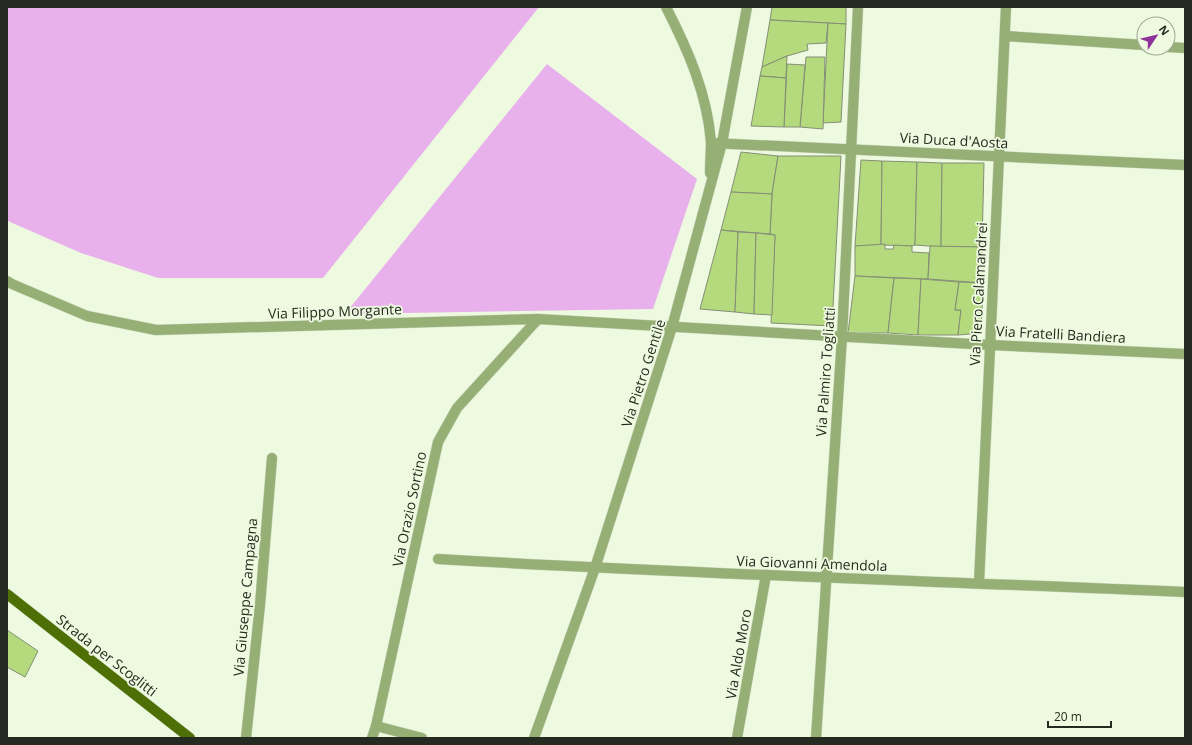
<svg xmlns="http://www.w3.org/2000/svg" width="1192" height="745" font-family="'Open Sans',sans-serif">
<rect width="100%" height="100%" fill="#eefae0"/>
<g fill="#e8b1ec">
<path d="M7 7H539L323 278H158L81 253 10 222 7 220Z"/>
<path d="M547 64 697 179 653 309 345 314Z"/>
</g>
<g fill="#b4da7d" stroke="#838e76">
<path d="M772 7H846V24L770 20Z"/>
<path d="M770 20 828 23 826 43 807 44 808 50 787 56 762 67Z"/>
<path d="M828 23 846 24 841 122 823 123Z"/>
<path d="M787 56 786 78 760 76 762 67Z"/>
<path d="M806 57H825L823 129 800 127Z"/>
<path d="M787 64 805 65 800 127H784Z"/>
<path d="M760 76 786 78 784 127 751 126Z"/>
<path d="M741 152 778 156 772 194 731 192Z"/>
<path d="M778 156H841L832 326 771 323 775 235 770 234 772 194Z"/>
<path d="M861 160 882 161 881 245 855 246Z"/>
<path d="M882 161 917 162 915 245 912 246 881 245Z"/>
<path d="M917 162 942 163 941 247 915 245Z"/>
<path d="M942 163H984L982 247H941Z"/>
<path d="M731 192 772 194 770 234 721 230Z"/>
<path d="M721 230 738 232 735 312 700 309Z"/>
<path d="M738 232 756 233 754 314 735 312Z"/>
<path d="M756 233 775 235 772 315 754 314Z"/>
<path d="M885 244V249H893L894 245 912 246V252L929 253 928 279 855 276V246Z"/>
<path d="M930 246 982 247 983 283 928 279Z"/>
<path d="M855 276 894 278 888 333H848Z"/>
<path d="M894 278 921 279 918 335 888 333Z"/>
<path d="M921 279 959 282 955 310H961L958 335H918Z"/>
<path d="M959 282 983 283 981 333 958 335 961 310H955Z"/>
<path d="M7 630 38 651 25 677 7 667Z"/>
</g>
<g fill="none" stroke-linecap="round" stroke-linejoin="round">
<g stroke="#cad5be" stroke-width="11">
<g id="minor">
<path d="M666 7C688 50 707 93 711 142 711 152 710 163 710 173"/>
<path d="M1005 36 1144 45"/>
<path d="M1168 47 1185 48"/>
<path d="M711 143 1185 165"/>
<path d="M7 281 12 284 87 316 156 330 538 319 990 345 1185 354"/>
<path d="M438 559C687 574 936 581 1185 592"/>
<path d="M979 583 1006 7"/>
<path d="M376 726 422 738"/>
<path d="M246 738 260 605 272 458"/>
<path d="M372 738 376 726 438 442 457 408 538 319"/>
<path d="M534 738 595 568 672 327 722 143 747 7"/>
<path d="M737 738 766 575"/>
<path d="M816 738 842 337 858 7"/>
</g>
</g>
<g stroke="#cad5be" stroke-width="11">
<path id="major" d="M7 594 190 738"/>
</g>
<use href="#minor" stroke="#96af75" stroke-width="10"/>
<use href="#major" stroke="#4e6f05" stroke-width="10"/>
</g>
<g text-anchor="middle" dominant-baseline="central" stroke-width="3.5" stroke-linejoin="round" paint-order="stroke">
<g font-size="14" fill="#262b21" stroke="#eefae0">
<text transform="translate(954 140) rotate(3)">Via Duca d'Aosta</text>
<text transform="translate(978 294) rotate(-87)">Via Piero Calamandrei</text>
<text transform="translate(335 311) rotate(-2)">Via Filippo Morgante</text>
<text transform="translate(1061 334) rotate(3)">Via Fratelli Bandiera</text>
<text transform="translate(825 372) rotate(-86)">Via Palmiro Togliatti</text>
<text transform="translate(643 373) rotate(-72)">Via Pietro Gentile</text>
<text transform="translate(409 509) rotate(-78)">Via Orazio Sortino</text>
<text transform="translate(812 563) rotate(2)">Via Giovanni Amendola</text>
<text transform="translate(245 597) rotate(-85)">Via Giuseppe Campagna</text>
<text transform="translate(738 654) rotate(-80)">Via Aldo Moro</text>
<text transform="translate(107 655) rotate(38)">Strada per Scoglitti</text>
</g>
</g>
<rect width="1192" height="745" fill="none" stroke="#262b21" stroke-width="16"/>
<g transform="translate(1156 36) rotate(55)"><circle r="19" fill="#eefae0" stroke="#9ea794"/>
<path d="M0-3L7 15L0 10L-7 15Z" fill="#903099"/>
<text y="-6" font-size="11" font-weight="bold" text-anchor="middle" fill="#262b21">N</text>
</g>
<path d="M1048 721v6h63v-6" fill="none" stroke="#262b21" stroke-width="2"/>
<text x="1054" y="721" font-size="12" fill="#262b21" stroke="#eefae0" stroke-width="3" paint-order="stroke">20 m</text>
</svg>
